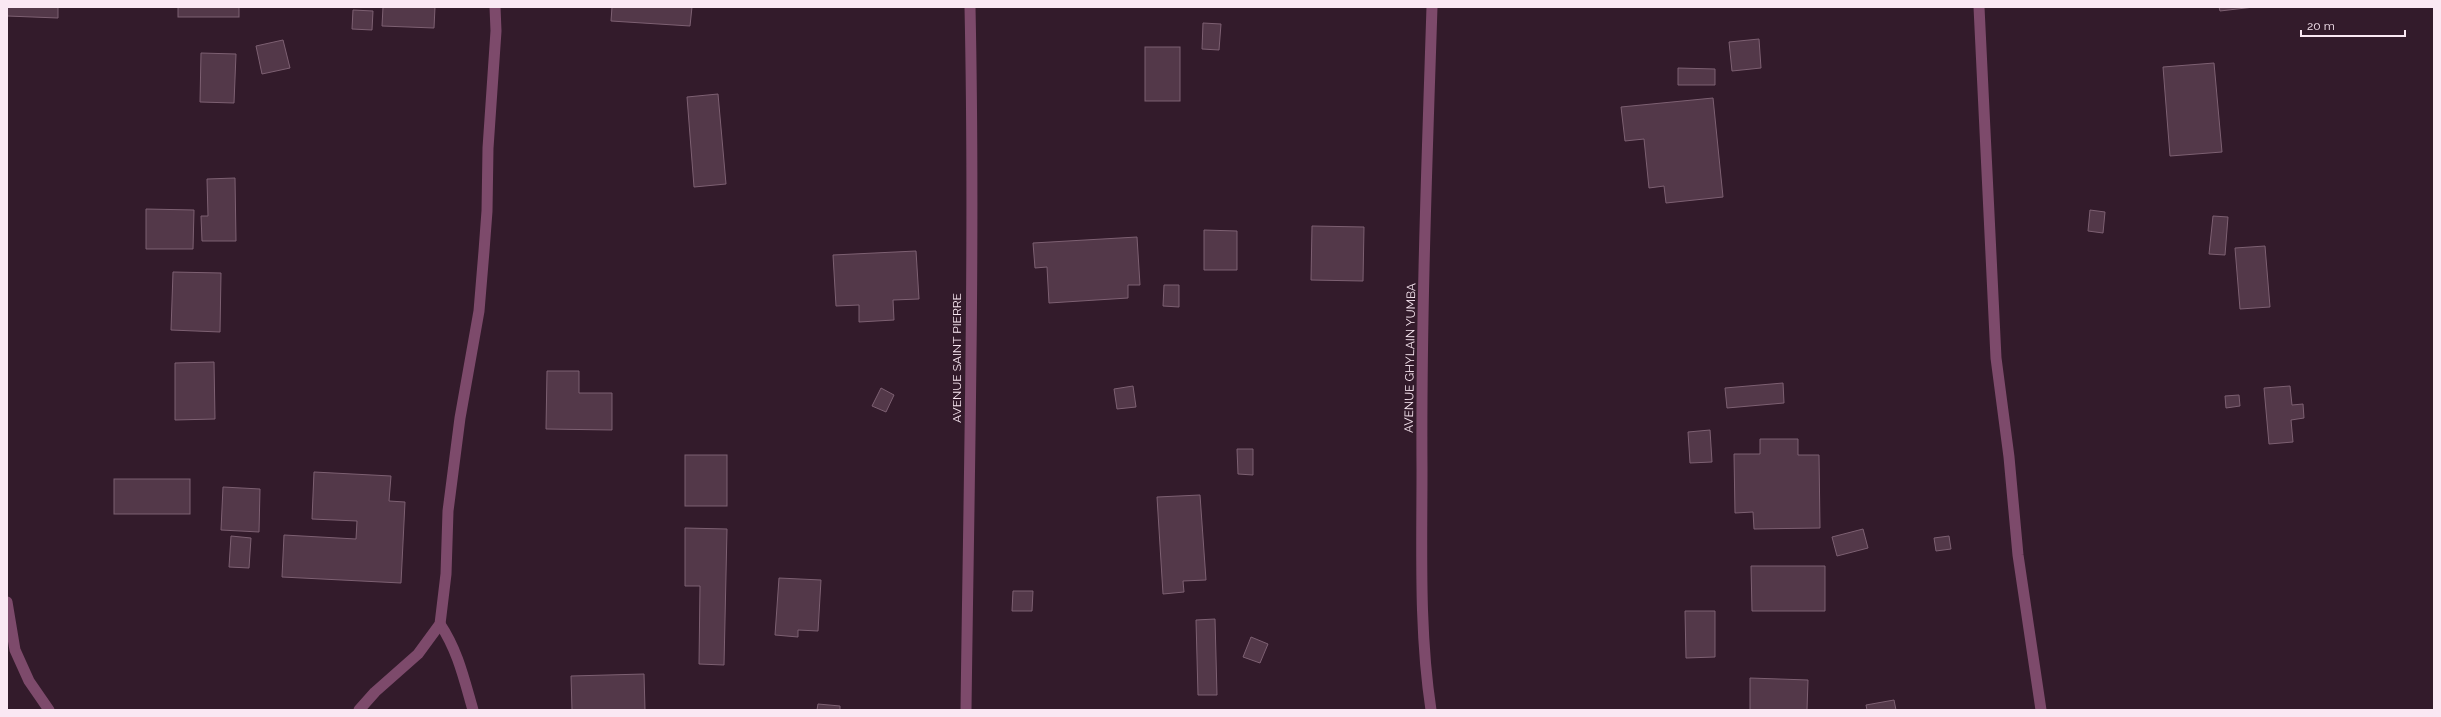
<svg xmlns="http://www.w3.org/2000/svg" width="2441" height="717" font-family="Raleway,sans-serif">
<rect width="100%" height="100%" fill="#331b2b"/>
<g fill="#533849" stroke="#7d6072">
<path d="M7 7H58V18L7 16Z"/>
<rect x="178" y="7" width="61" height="10"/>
<path d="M383 7H435L434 28 382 26Z"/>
<path d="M612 7H692L690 26 611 21Z"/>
<path d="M2219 7H2254L2220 11Z"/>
<path d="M353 10 373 11 372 30 352 29Z"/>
<path d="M1203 23 1221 24 1219 50 1202 49Z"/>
<path d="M1759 39 1761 68 1732 71 1729 42Z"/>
<path d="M283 40 290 68 262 74 256 46Z"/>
<rect x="1145" y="47" width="35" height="54"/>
<path d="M201 53 236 54 234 103 200 102Z"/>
<path d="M2214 63 2222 152 2170 156 2163 67Z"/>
<path d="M1678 68 1715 69V85H1678Z"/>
<path d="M718 94 726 184 694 187 687 97Z"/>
<path d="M1713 98 1723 197 1666 203 1664 186 1649 188 1644 139 1625 141 1621 107Z"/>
<path d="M235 178 236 241H202L201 216H208L207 179Z"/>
<path d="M146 209 194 210 193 249H146Z"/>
<path d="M2090 210 2105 212 2103 233 2088 231Z"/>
<path d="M2213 216 2228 217 2225 255 2209 254Z"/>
<path d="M1312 226 1364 227 1363 281 1311 280Z"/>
<path d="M1204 230 1237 231V270H1204Z"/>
<path d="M1137 237 1140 285H1128V298L1049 303 1047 267 1035 268 1033 243Z"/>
<path d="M2265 246 2270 307 2240 309 2235 248Z"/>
<path d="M916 251 919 299 893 300 894 320 859 322V305L836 306 833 255Z"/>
<path d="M173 272 221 273 220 332 171 330Z"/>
<path d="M1164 285H1179V307L1163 306Z"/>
<path d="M214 362 215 419 175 420V363Z"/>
<path d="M547 371H579V393H612V430L546 429Z"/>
<path d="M1783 383 1784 403 1727 408 1725 388Z"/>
<path d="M1133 386 1136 407 1117 409 1114 389Z"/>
<path d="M2290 386 2292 405 2303 404 2304 418 2291 420 2293 442 2269 444 2264 388Z"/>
<path d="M881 388 894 395 886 412 872 406Z"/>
<path d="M2239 395 2240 406 2226 408 2225 396Z"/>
<path d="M1710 430 1712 462 1690 463 1688 432Z"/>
<path d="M1760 439H1798V455H1819L1820 528 1754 529 1753 512 1735 513 1734 454H1760Z"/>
<path d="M1237 449H1253V475L1238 474Z"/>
<rect x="685" y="455" width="42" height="51"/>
<path d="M314 472 391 476 389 501 405 502 401 583 282 577 284 535 356 539 357 521 312 519Z"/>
<rect x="114" y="479" width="76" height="35"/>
<path d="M223 487 260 489 259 532 221 530Z"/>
<path d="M1200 495 1206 580 1183 581 1184 592 1163 594 1157 497Z"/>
<path d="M685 528 727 529 724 665 699 664 700 586H685Z"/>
<path d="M1863 529 1868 548 1837 556 1832 537Z"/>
<path d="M231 536 251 538 249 568 229 567Z"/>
<path d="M1949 536 1951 549 1936 551 1934 538Z"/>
<path d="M1751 566H1825V611H1752Z"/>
<path d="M779 578 821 580 818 631 798 630V637L775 635Z"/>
<path d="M1013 591H1033L1032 611H1012Z"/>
<path d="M1685 611H1715V657L1686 658Z"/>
<path d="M1215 619 1217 695H1198L1196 620Z"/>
<path d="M1251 637 1268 644 1260 663 1243 657Z"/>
<path d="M644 674 645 710H572L571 676Z"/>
<path d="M1750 678 1808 680 1807 710H1750Z"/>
<path d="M1894 700 1896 710H1867L1866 705Z"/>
<path d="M818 704 840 706V710H817Z"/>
</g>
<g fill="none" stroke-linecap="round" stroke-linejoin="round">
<g stroke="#7d4a6b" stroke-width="11">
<path d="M1979 7 1996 358 2009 457 2018 555 2041 710"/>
<path d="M7 602 15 650 29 681 49 710"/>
<path d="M440 624C458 651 464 679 473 710"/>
<path d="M359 710 375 692 418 654 440 624 446 574 448 511 460 418 479 311 484 251 487 211 488 148 496 31 495 7"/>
<path d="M966 710C969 476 975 241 970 7"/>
<path d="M1431 710C1419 631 1422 550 1422 470 1421 316 1427 161 1432 7"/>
</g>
</g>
<g text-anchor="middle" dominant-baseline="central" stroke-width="3" stroke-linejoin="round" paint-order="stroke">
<g font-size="12" fill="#fae8f3" stroke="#331b2b">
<text transform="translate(957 358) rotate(-90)">AVENUE SAINT PIERRE</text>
<text transform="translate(1410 358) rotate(-89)">AVENUE GHYLAIN YUMBA</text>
</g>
</g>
<rect width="2441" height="717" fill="none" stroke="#fae8f3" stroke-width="16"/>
<path d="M2301 30v6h104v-6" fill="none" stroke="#fae8f3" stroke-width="2"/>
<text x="2307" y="30" font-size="12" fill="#fae8f3" stroke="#331b2b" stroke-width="3" paint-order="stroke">20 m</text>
</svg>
